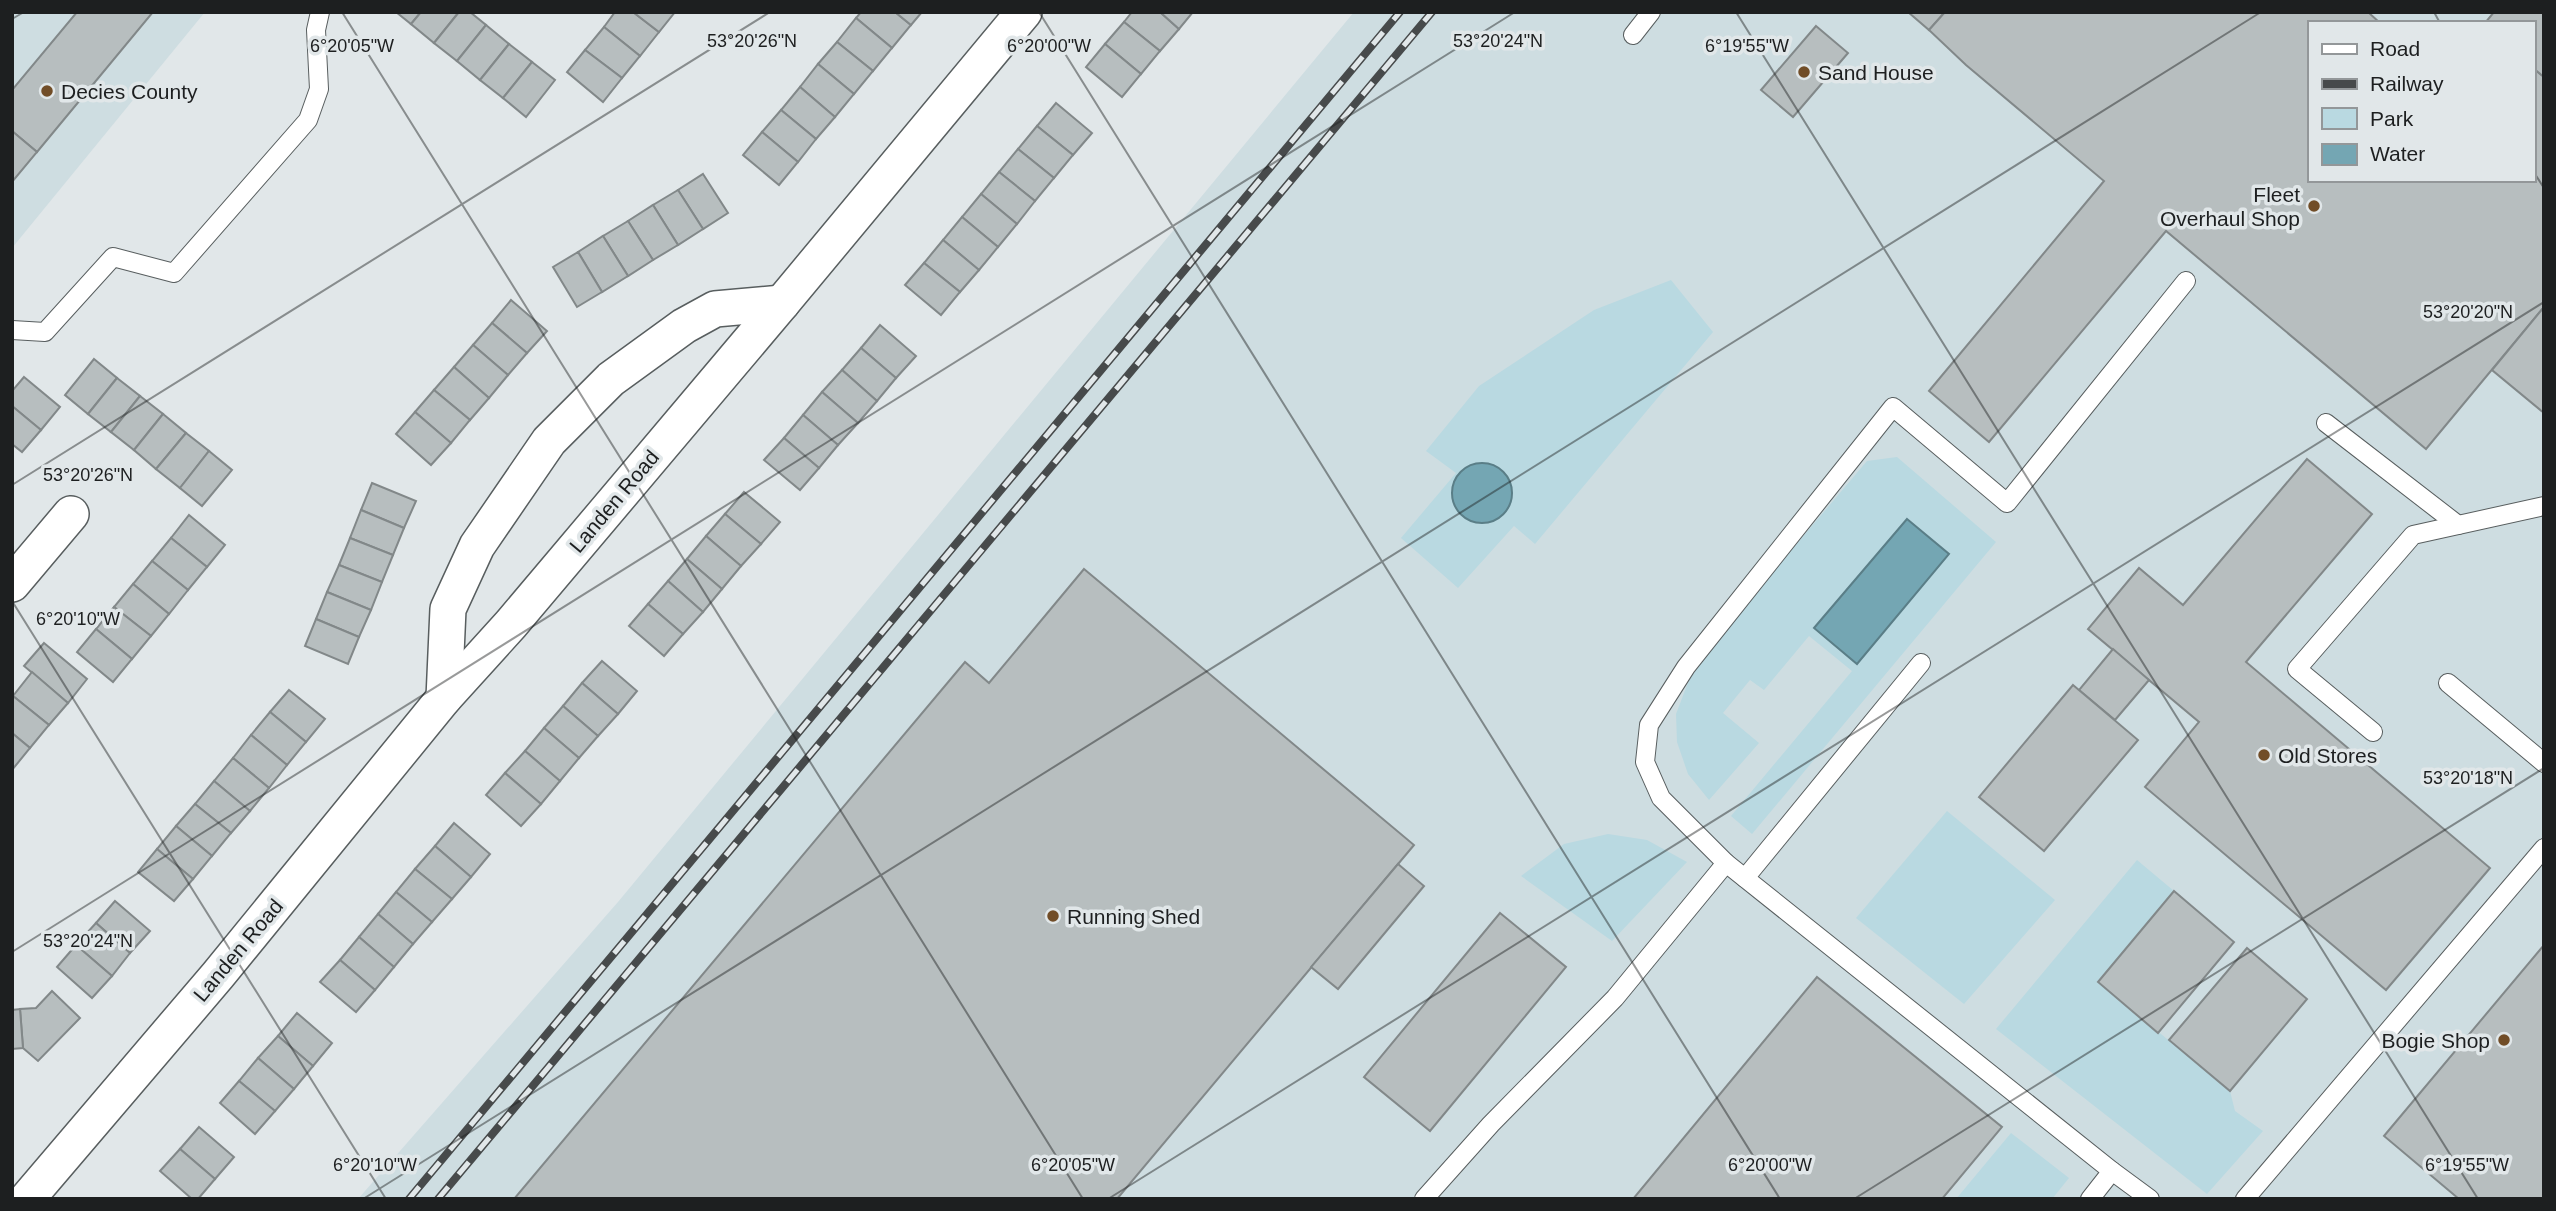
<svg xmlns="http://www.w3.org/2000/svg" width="2556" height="1211" font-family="Helvetica,sans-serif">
<rect width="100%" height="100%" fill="#e1e7e9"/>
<g fill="#cedde1" fill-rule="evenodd">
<path d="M12 12H205L12 248Z"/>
<path d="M1354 12H2544V1199H358L618 902ZM2309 23H2533V180H2309Z"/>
</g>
<g fill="#b9d9e1">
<path d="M1671 280 1713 332 1535 544 1514 526 1458 588 1401 538 1456 473 1426 451 1479 386 1594 310Z"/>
<path d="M1897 457 1996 542 1752 834 1731 816 1852 671 1809 636 1764 690 1750 680 1723 713 1759 743 1709 800 1688 774 1677 742 1676 714 1689 680 1738 613 1867 461Z"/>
<path d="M1947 811 2055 900 1964 1004 1856 918Z"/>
<path d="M1608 834 1647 840 1687 862 1612 941 1521 876 1564 844Z"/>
<path d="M2137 860 2174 891 2098 982 2230 1091 2235 1111 2263 1131 2207 1194 1996 1029Z"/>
<path d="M2011 1133 2069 1178 2052 1199H1956Z"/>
</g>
<g fill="#74a6b3" stroke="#5a7e87" stroke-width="2">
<circle cx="1482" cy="493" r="30"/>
<path d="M1907 519 1949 554 1857 664 1814 628Z"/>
</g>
<g fill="#b7bebf" stroke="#828889" stroke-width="2">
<path d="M77 12H153L37 152 12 131V90Z"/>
<path d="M396 12H421L411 24Z"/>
<path d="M421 12H459L434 43 411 24Z"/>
<path d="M459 12H470L486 25 457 61 434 43Z"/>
<path d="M615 12H633L659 32 640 56 604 27Z"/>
<path d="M633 12H675L659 32Z"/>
<path d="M861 12H895L911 25 892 48 856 18Z"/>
<path d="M895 12H922L911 25Z"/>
<path d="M1132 12H1160L1179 29 1160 51 1124 22Z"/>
<path d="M1160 12H1193L1179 29Z"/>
<path d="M1908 12H1945L1929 30Z"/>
<path d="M1945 12H2368L2380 23H2309V180H2533V68L2544 77V307L2426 449 2166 231 1989 442 1929 391 2104 181 1966 65 1929 30Z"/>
<path d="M2494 12H2544V77L2533 68V23H2485Z"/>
<path d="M856 18 892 48 873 71 837 42Z"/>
<path d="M1124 22 1160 51 1141 74 1105 44Z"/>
<path d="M486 25 509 44 480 80 457 61Z"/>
<path d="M1816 26 1848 53 1793 117 1761 90Z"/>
<path d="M604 27 640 56 622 78 585 50Z"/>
<path d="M837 42 873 71 854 94 818 64Z"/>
<path d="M509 44 532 62 503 98 480 80Z"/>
<path d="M1105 44 1141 74 1122 97 1086 67Z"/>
<path d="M585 50 622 78 603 102 567 72Z"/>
<path d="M532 62 555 80 526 117 503 98Z"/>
<path d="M818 64 854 94 835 117 800 87Z"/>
<path d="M800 87 835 117 816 139 781 110Z"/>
<path d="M1056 103 1092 133 1073 155 1037 126Z"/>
<path d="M781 110 816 139 798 162 762 132Z"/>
<path d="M1037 126 1073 155 1054 178 1018 149Z"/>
<path d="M12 131 37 152 12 182Z"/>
<path d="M762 132 798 162 779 185 743 155Z"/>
<path d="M1018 149 1054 178 1035 201 999 172Z"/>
<path d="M999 172 1035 201 1017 224 981 194Z"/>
<path d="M703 174 728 213 703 229 678 190Z"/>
<path d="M678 190 703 229 678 245 653 205Z"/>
<path d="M981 194 1017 224 998 247 962 217Z"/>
<path d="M653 205 678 245 653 260 628 221Z"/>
<path d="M962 217 998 247 979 270 943 240Z"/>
<path d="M628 221 653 260 628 276 603 236Z"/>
<path d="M603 236 628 276 602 292 578 252Z"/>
<path d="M943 240 979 270 960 292 924 263Z"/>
<path d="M578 252 602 292 577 307 553 267Z"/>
<path d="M924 263 960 292 941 315 905 285Z"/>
<path d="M511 300 547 331 527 353 492 323Z"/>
<path d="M2544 307V413L2492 370Z"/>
<path d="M492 323 527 353 508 375 473 345Z"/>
<path d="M880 325 916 356 896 378 861 348Z"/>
<path d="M473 345 508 375 489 398 454 367Z"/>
<path d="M861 348 896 378 877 401 842 370Z"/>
<path d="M94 359 117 378 88 414 65 395Z"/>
<path d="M454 367 489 398 470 420 434 390Z"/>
<path d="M842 370 877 401 858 423 822 392Z"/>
<path d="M24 377 60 407 41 430 12 406V391Z"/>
<path d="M117 378 140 396 111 432 88 414Z"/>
<path d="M434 390 470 420 451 443 415 412Z"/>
<path d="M822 392 858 423 838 445 803 415Z"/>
<path d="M140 396 163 414 134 450 111 432Z"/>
<path d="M12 406 41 430 22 452 12 444Z"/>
<path d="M415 412 451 443 431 465 396 434Z"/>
<path d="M163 414 186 433 156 469 134 450Z"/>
<path d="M803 415 838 445 819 468 784 438Z"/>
<path d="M186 433 209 451 180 488 156 469Z"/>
<path d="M784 438 819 468 800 490 764 460Z"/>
<path d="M209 451 232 470 202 506 180 488Z"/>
<path d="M2307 459 2372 514 2246 662 2490 868 2386 990 2145 787 2199 722 2088 629 2139 568 2183 605Z"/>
<path d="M372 483 416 501 404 528 361 510Z"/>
<path d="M744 492 780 522 761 544 725 514Z"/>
<path d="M361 510 404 528 393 555 350 538Z"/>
<path d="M725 514 761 544 741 566 706 536Z"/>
<path d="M189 515 225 545 207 567 171 538Z"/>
<path d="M706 536 741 566 722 589 687 559Z"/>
<path d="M171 538 207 567 188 590 152 561Z"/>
<path d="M350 538 393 555 382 582 339 565Z"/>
<path d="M687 559 722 589 703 612 668 581Z"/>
<path d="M152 561 188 590 169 614 133 584Z"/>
<path d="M339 565 382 582 371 610 327 592Z"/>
<path d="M1084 569 1414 845 1117 1199H514L965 662 989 683Z"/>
<path d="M668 581 703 612 683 634 648 604Z"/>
<path d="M133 584 169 614 151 636 114 607Z"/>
<path d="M327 592 371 610 359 637 316 619Z"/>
<path d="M648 604 683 634 664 656 629 626Z"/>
<path d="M114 607 151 636 132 659 96 629Z"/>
<path d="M316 619 359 637 348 664 305 646Z"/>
<path d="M96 629 132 659 113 682 77 652Z"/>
<path d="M44 643 87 679 68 703 24 666Z"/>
<path d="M2113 649 2149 680 2115 720 2079 690Z"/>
<path d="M602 661 637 691 618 714 582 683Z"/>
<path d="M32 672 68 703 49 725 13 696Z"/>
<path d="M582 683 618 714 598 736 563 706Z"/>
<path d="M2073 685 2138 740 2044 851 1979 797Z"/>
<path d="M289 690 325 719 306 742 270 712Z"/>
<path d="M13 696 49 725 30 748 12 733Z"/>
<path d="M563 706 598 736 579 758 544 728Z"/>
<path d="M270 712 306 742 287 765 251 735Z"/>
<path d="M544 728 579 758 560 781 525 751Z"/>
<path d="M12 733 30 748 12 770Z"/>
<path d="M251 735 287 765 269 788 233 758Z"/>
<path d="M525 751 560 781 541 804 505 773Z"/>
<path d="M233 758 269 788 250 811 214 781Z"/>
<path d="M505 773 541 804 521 826 486 795Z"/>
<path d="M214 781 250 811 231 833 195 804Z"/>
<path d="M195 804 231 833 212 856 176 826Z"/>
<path d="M454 823 490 854 471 877 435 846Z"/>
<path d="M176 826 212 856 193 879 157 849Z"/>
<path d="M435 846 471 877 452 899 415 869Z"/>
<path d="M157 849 193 879 174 901 138 872Z"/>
<path d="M1398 864 1424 886 1338 989 1311 967Z"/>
<path d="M415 869 452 899 432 922 396 892Z"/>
<path d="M2174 891 2234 942 2158 1033 2098 982Z"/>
<path d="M396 892 432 922 413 944 378 914Z"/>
<path d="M115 901 150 931 130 953 96 923Z"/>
<path d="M1500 913 1566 967 1430 1131 1364 1077Z"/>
<path d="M378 914 413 944 394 967 359 937Z"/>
<path d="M96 923 130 953 112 976 76 945Z"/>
<path d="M359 937 394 967 375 990 340 960Z"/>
<path d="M76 945 112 976 92 998 57 967Z"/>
<path d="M2544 945V1199H2459L2384 1136Z"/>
<path d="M2247 948 2307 999 2230 1091 2169 1040Z"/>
<path d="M340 960 375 990 356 1012 320 982Z"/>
<path d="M1817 977 2002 1127 1942 1199H1633Z"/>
<path d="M52 991 80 1018 38 1061 23 1048 20 1009 36 1008Z"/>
<path d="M20 1009 23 1048 12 1049V1010Z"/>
<path d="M297 1013 332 1043 313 1066 278 1036Z"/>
<path d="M278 1036 313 1066 294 1089 258 1058Z"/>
<path d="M258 1058 294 1089 275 1111 239 1081Z"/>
<path d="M239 1081 275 1111 255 1134 220 1103Z"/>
<path d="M199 1127 234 1157 215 1179 180 1149Z"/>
<path d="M180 1149 215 1179 198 1199H192L160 1171Z"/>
</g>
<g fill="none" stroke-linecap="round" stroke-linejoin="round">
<g stroke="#585e5f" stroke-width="20">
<g id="service">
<path d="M1633 35 1651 12"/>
<path d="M12 330 45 332 113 257 174 273 308 120 319 89 316 30 320 12"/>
<path d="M2326 423 2458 525"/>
<path d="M2448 683 2544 763"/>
<path d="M2373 732 2297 669 2413 535 2544 506"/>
<path d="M1745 878 1921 663"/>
<path d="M1424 1199 1491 1124 1615 998 1726 863"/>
<path d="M2090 1199 2112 1171"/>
<path d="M2150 1199 2112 1171 1726 863 1661 798 1645 762 1649 725 1686 667 1893 407 2007 503 2186 281"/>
<path d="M2245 1199 2544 848"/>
</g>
</g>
<g stroke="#585e5f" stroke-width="38">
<g id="minor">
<path d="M12 584 71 514"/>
<path d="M444 698 448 609 477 546 549 441 611 379 684 326 715 309 782 303"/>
<path d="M27 1199 218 975 444 698 511 624 782 303 1024 12"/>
</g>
</g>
<use href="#service" stroke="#fff" stroke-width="18"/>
<use href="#minor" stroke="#fff" stroke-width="35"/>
<g stroke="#474a4b" stroke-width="8">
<g id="rail">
<path d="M409 1199 1400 12"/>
<path d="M438 1199 1432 12"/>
</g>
</g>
<use href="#rail" stroke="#e1e7e9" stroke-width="5" stroke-dasharray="16" stroke-linecap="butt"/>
</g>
<path fill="none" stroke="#1d1f20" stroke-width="2" stroke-opacity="0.45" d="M342 12 1083 1199M1039 12 1780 1199M1736 12 2478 1199M2434 12 2440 23M12 19 24 12M2533 171 2544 188M12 485 770 12M12 601 386 1199M12 952 1515 12M363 1199 2261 12M1108 1199 2544 302M1854 1199 2544 768"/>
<g fill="#714d27" stroke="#e1e7e9" stroke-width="2.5">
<circle cx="1804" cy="72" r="7"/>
<circle cx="47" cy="91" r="7"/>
<circle cx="2314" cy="206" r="7"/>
<circle cx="2264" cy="755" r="7"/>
<circle cx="1053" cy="916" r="7"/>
<circle cx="2504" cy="1040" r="7"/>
</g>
<g text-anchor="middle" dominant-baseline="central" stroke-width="7" stroke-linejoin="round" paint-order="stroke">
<g font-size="21" fill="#1d1f20" stroke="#e1e7e9" text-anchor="start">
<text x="1818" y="72">Sand House</text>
<text x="61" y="91">Decies County</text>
<text x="2300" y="194" text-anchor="end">Fleet<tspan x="2300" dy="24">Overhaul Shop</tspan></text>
<text x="2278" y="755">Old Stores</text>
<text x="1067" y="916">Running Shed</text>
<text x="2490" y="1040" text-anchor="end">Bogie Shop</text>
</g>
<g font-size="21" fill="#1d1f20" stroke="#e1e7e9">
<text transform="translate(614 501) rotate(-50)">Landen Road</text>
<text transform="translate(238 950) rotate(-50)">Landen Road</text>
</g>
</g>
<g font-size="18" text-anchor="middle" fill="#1d1f20" stroke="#e1e7e9" stroke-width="7" stroke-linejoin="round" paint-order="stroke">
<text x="1498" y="47">53°20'24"N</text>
<text x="752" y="47">53°20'26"N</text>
<text x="352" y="52">6°20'05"W</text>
<text x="1049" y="52">6°20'00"W</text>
<text x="1747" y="52">6°19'55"W</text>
<text x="2468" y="318">53°20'20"N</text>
<text x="88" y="481">53°20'26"N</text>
<text x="78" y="625">6°20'10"W</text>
<text x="2468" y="784">53°20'18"N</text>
<text x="88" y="947">53°20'24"N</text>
<text x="375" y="1171">6°20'10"W</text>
<text x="1073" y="1171">6°20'05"W</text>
<text x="1770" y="1171">6°20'00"W</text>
<text x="2467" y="1171">6°19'55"W</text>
</g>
<rect width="2556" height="1211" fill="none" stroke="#1d1f20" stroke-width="28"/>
<rect x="2308" y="21" width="228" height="161" fill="#e1e7e9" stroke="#939799" stroke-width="2"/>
<rect x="2322" y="44" width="35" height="10" fill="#ffffff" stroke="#939799" stroke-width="2"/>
<text x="2370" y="56" font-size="21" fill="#1d1f20">Road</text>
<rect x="2322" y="79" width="35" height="10" fill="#474a4b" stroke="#939799" stroke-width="2"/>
<text x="2370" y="91" font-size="21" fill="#1d1f20">Railway</text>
<rect x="2322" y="108" width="35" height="21" fill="#b9d9e1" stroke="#939799" stroke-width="2"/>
<text x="2370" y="126" font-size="21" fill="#1d1f20">Park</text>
<rect x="2322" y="144" width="35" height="21" fill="#74a6b3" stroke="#939799" stroke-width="2"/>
<text x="2370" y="161" font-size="21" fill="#1d1f20">Water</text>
</svg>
